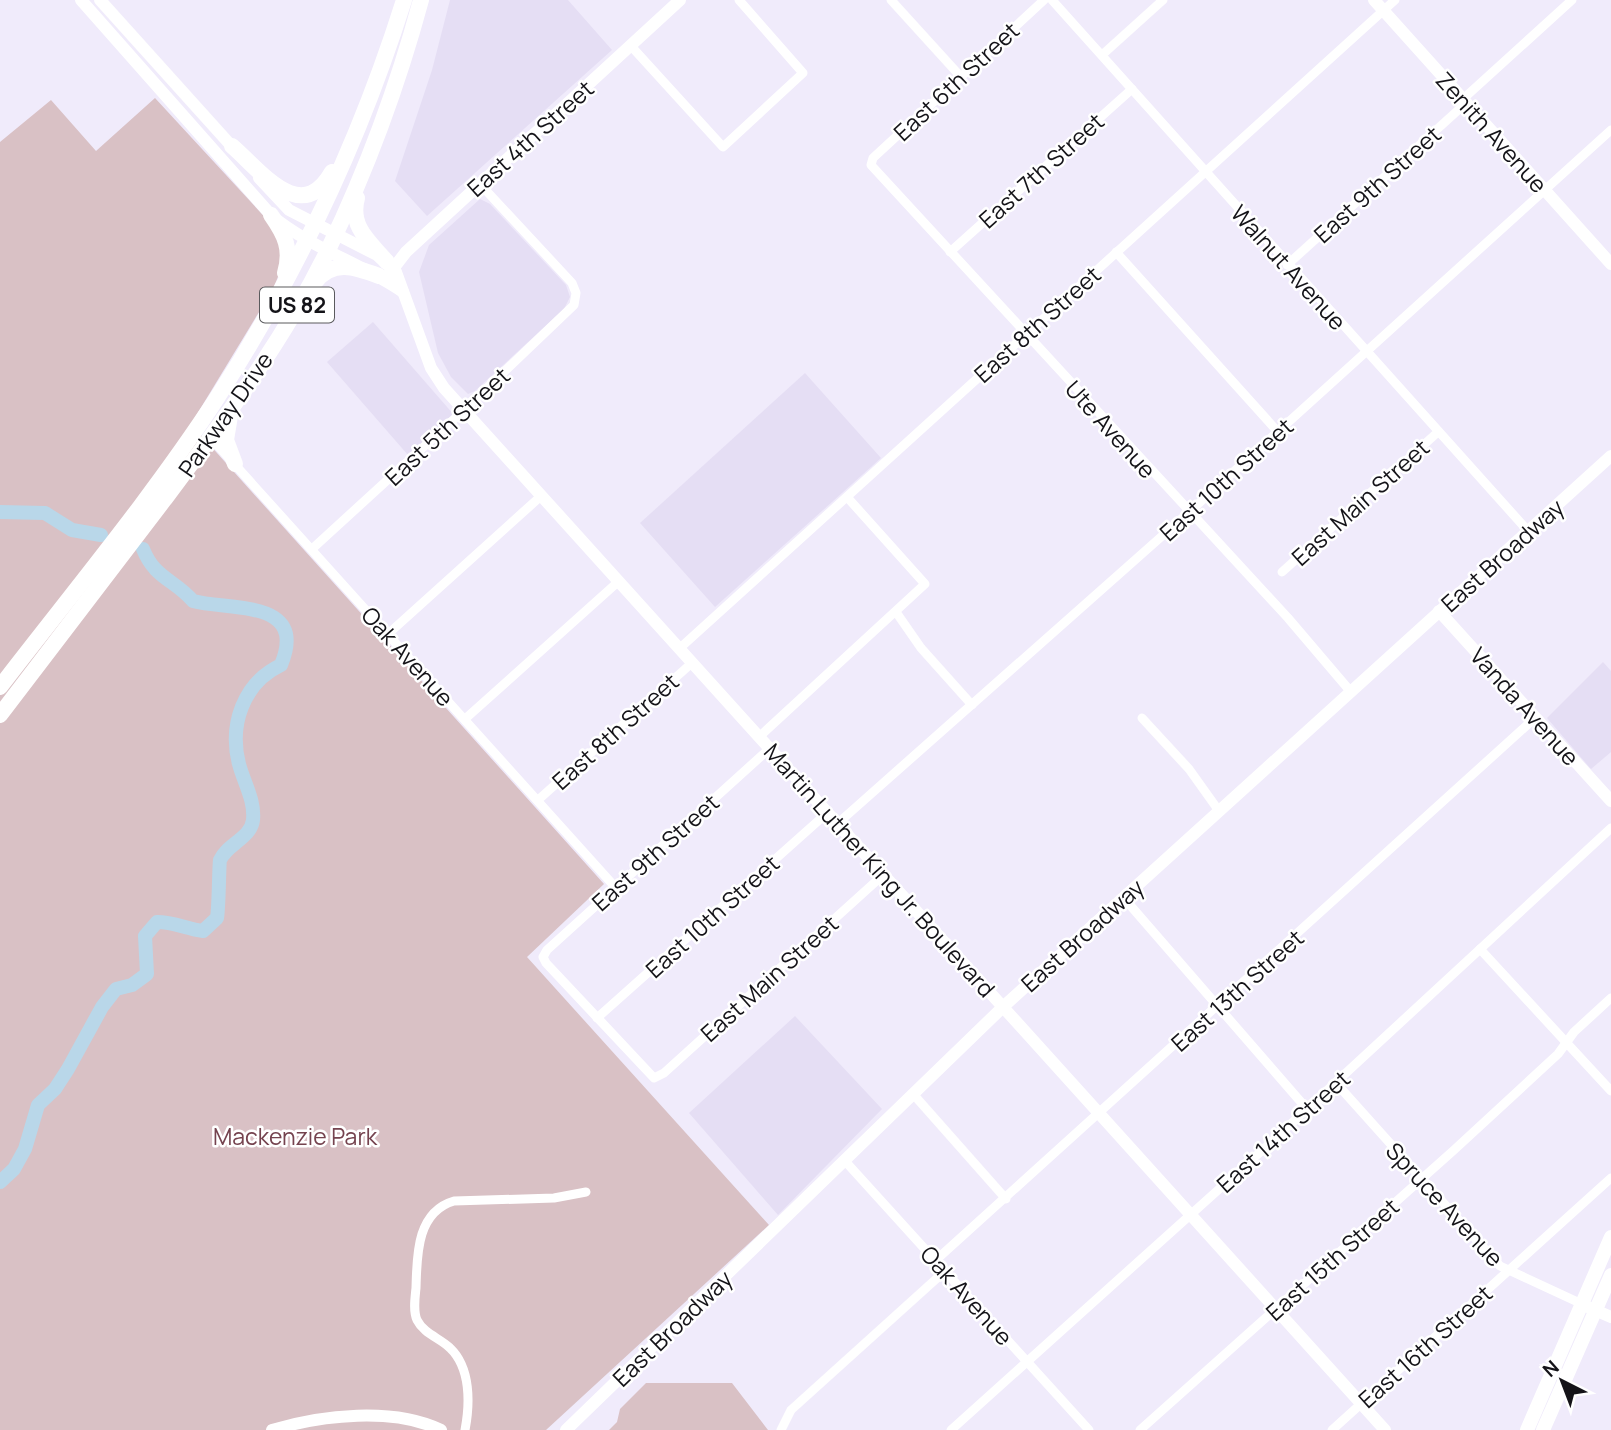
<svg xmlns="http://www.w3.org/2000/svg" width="1611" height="1430" font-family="Manrope,sans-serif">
<rect width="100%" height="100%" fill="#f0ebfb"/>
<g fill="#e5def4">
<path d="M450 0H568L612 50 427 216 395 181 432 70Z"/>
<path d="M480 199 490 204 566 285 570 297 564 309 475 391 468 394 451 377 438 353 419 272 429 245Z"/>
<path d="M373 322 454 415 408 455 327 362Z"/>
<path d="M805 373 881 458 715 607 640 523Z"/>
<path d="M1603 662 1611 671V752L1591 769 1547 718Z"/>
<path d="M795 1016 882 1109 778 1215 689 1113Z"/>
</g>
<g fill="#d9c1c5">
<path d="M155 98 273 226 286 257 273 289 191 424 604 884 527 957 769 1225 546 1430H0V142L51 100 96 151Z"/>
<path d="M646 1383H732L768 1430H609L617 1422 620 1409Z"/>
</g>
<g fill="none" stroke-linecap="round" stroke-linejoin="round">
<g stroke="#b9d7e9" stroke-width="14">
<path d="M0 512 45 513 72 530 101 535"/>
<path d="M0 1182 14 1169 25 1149 38 1105 55 1089 68 1069 102 1007 116 989 132 985 147 974 145 936 157 922C174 922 187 929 203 931L217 918C219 907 219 864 220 860 227 844 251 838 253 820 255 800 244 783 239 764 229 725 243 683 281 665 308 599 232 611 193 601 174 579 155 579 143 549"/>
</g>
<g stroke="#fff" stroke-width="9">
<path d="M891 0 961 77"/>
<path d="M1044 0 873 158 871 165 1288 618 1351 692"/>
<path d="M1052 0 1528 531"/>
<path d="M631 46 723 147 803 73 739 0"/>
<path d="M1102 55 1163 0"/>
<path d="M1463 99 1572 0"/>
<path d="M950 252 1132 89"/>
<path d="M1116 252 1278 432"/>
<path d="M1287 265 1466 103"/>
<path d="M210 437 616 888"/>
<path d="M312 549 464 410 574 305 576 293 572 283 480 184"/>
<path d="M1282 572 1438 432"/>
<path d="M896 612 921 648 972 705"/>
<path d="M388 634 541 496"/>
<path d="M680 648 1395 0"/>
<path d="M1142 718 1189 769 1219 811"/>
<path d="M465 719 619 581"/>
<path d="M759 737 925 584 847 497"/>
<path d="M769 749 547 950 543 957 546 963 654 1078 664 1073 883 875"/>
<path d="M538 800 693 662"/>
<path d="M837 824 1188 513 1611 130"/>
<path d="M1123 897 1307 1109"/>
<path d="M1480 949 1611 1091"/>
<path d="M597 1018 827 813"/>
<path d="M1336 1083 1500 1266 1582 1304"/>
<path d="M914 1095 1006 1199"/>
<path d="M845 1161 1089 1430"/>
<path d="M936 1260 1536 717"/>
<path d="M465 1430C470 1404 471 1368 450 1348 440 1338 424 1334 417 1320 413 1311 415 1298 416 1288 417 1257 416 1212 454 1201L554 1198 586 1192"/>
<path d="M781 1430 791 1410 945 1271"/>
<path d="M951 1430 1267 1146 1611 828"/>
<path d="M1140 1430 1454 1150 1558 1054 1574 1032 1611 998"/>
<path d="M1332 1430 1611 1178"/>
</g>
<g stroke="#fff" stroke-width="12">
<path d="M81 0 271 215C310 248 361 263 403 292"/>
<path d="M100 0 236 151"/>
<path d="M1374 0 1611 264"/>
<path d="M259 178 289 210 377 255 396 272 431 368 444 388 1385 1430"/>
<path d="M389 274 406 252 680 0"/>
<path d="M1439 611 1611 801"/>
<path d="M1588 1307 1611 1317"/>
<path d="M272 1430C322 1415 393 1407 441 1430"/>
<path d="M566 1430 1004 1006 1611 456"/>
</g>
<g stroke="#fff" stroke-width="14">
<path d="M1527 1430 1611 1237"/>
<path d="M1543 1430 1611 1275"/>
</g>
<g stroke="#fff" stroke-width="16">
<path d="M232 146C260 170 301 227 332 172"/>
<path d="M357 198C349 227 370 242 387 262"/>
<path d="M271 215C285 235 292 249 285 273"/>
<path d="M315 282C333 259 355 267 379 276"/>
<path d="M230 416 226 440 235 464"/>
<path d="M0 687C73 592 151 499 217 398 296 275 360 140 404 0"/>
<path d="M0 715C55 644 109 572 164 500 224 420 285 339 329 248 367 169 398 85 421 0"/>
</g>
</g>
<g text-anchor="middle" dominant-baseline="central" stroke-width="5" stroke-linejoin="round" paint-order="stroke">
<rect fill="#fff" stroke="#5a5a5d" stroke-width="2" x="260" y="287.5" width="74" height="35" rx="5"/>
<g font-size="21" font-weight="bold" fill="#141318">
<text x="297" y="305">US 82</text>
</g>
<g font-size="23" fill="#141318" stroke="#fff">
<text transform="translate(956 81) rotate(-43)">East 6th Street</text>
<text transform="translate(1492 132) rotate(48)">Zenith Avenue</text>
<text transform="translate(530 138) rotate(-42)">East 4th Street</text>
<text transform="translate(1041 170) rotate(-42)">East 7th Street</text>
<text transform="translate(1377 184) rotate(-42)">East 9th Street</text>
<text transform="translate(1289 267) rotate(48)">Walnut Avenue</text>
<text transform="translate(1037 324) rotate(-42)">East 8th Street</text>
<text transform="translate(225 414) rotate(-55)">Parkway Drive</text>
<text transform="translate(447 426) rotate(-43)">East 5th Street</text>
<text transform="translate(1111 429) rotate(48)">Ute Avenue</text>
<text transform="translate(1226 479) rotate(-42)">East 10th Street</text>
<text transform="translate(1360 502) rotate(-42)">East Main Street</text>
<text transform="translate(1502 555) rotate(-42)">East Broadway</text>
<text transform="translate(408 656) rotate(48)">Oak Avenue</text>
<text transform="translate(1525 706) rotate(48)">Vanda Avenue</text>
<text transform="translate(615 731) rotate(-42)">East 8th Street</text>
<text transform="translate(655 852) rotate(-42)">East 9th Street</text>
<text transform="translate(880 870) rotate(48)">Martin Luther King Jr. Boulevard</text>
<text transform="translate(712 916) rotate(-42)">East 10th Street</text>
<text transform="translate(1082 935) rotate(-42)">East Broadway</text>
<text transform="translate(769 978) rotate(-42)">East Main Street</text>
<text transform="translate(1237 990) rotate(-42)">East 13th Street</text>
<text transform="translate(1283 1131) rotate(-42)">East 14th Street</text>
<text transform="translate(1445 1204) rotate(47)">Spruce Avenue</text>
<text transform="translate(1332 1259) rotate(-42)">East 15th Street</text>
<text transform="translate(967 1295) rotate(48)">Oak Avenue</text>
<text transform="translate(672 1328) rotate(-44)">East Broadway</text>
<text transform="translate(1425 1346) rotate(-42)">East 16th Street</text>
</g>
<g font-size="23" fill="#75434f" stroke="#fff">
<text x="295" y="1136">Mackenzie Park</text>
</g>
</g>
<g transform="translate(1562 1381) rotate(318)" stroke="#ffffff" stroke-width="5" paint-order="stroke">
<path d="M0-5L12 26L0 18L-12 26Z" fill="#141318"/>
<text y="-10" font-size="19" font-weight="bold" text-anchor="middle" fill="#141318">N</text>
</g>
</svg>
